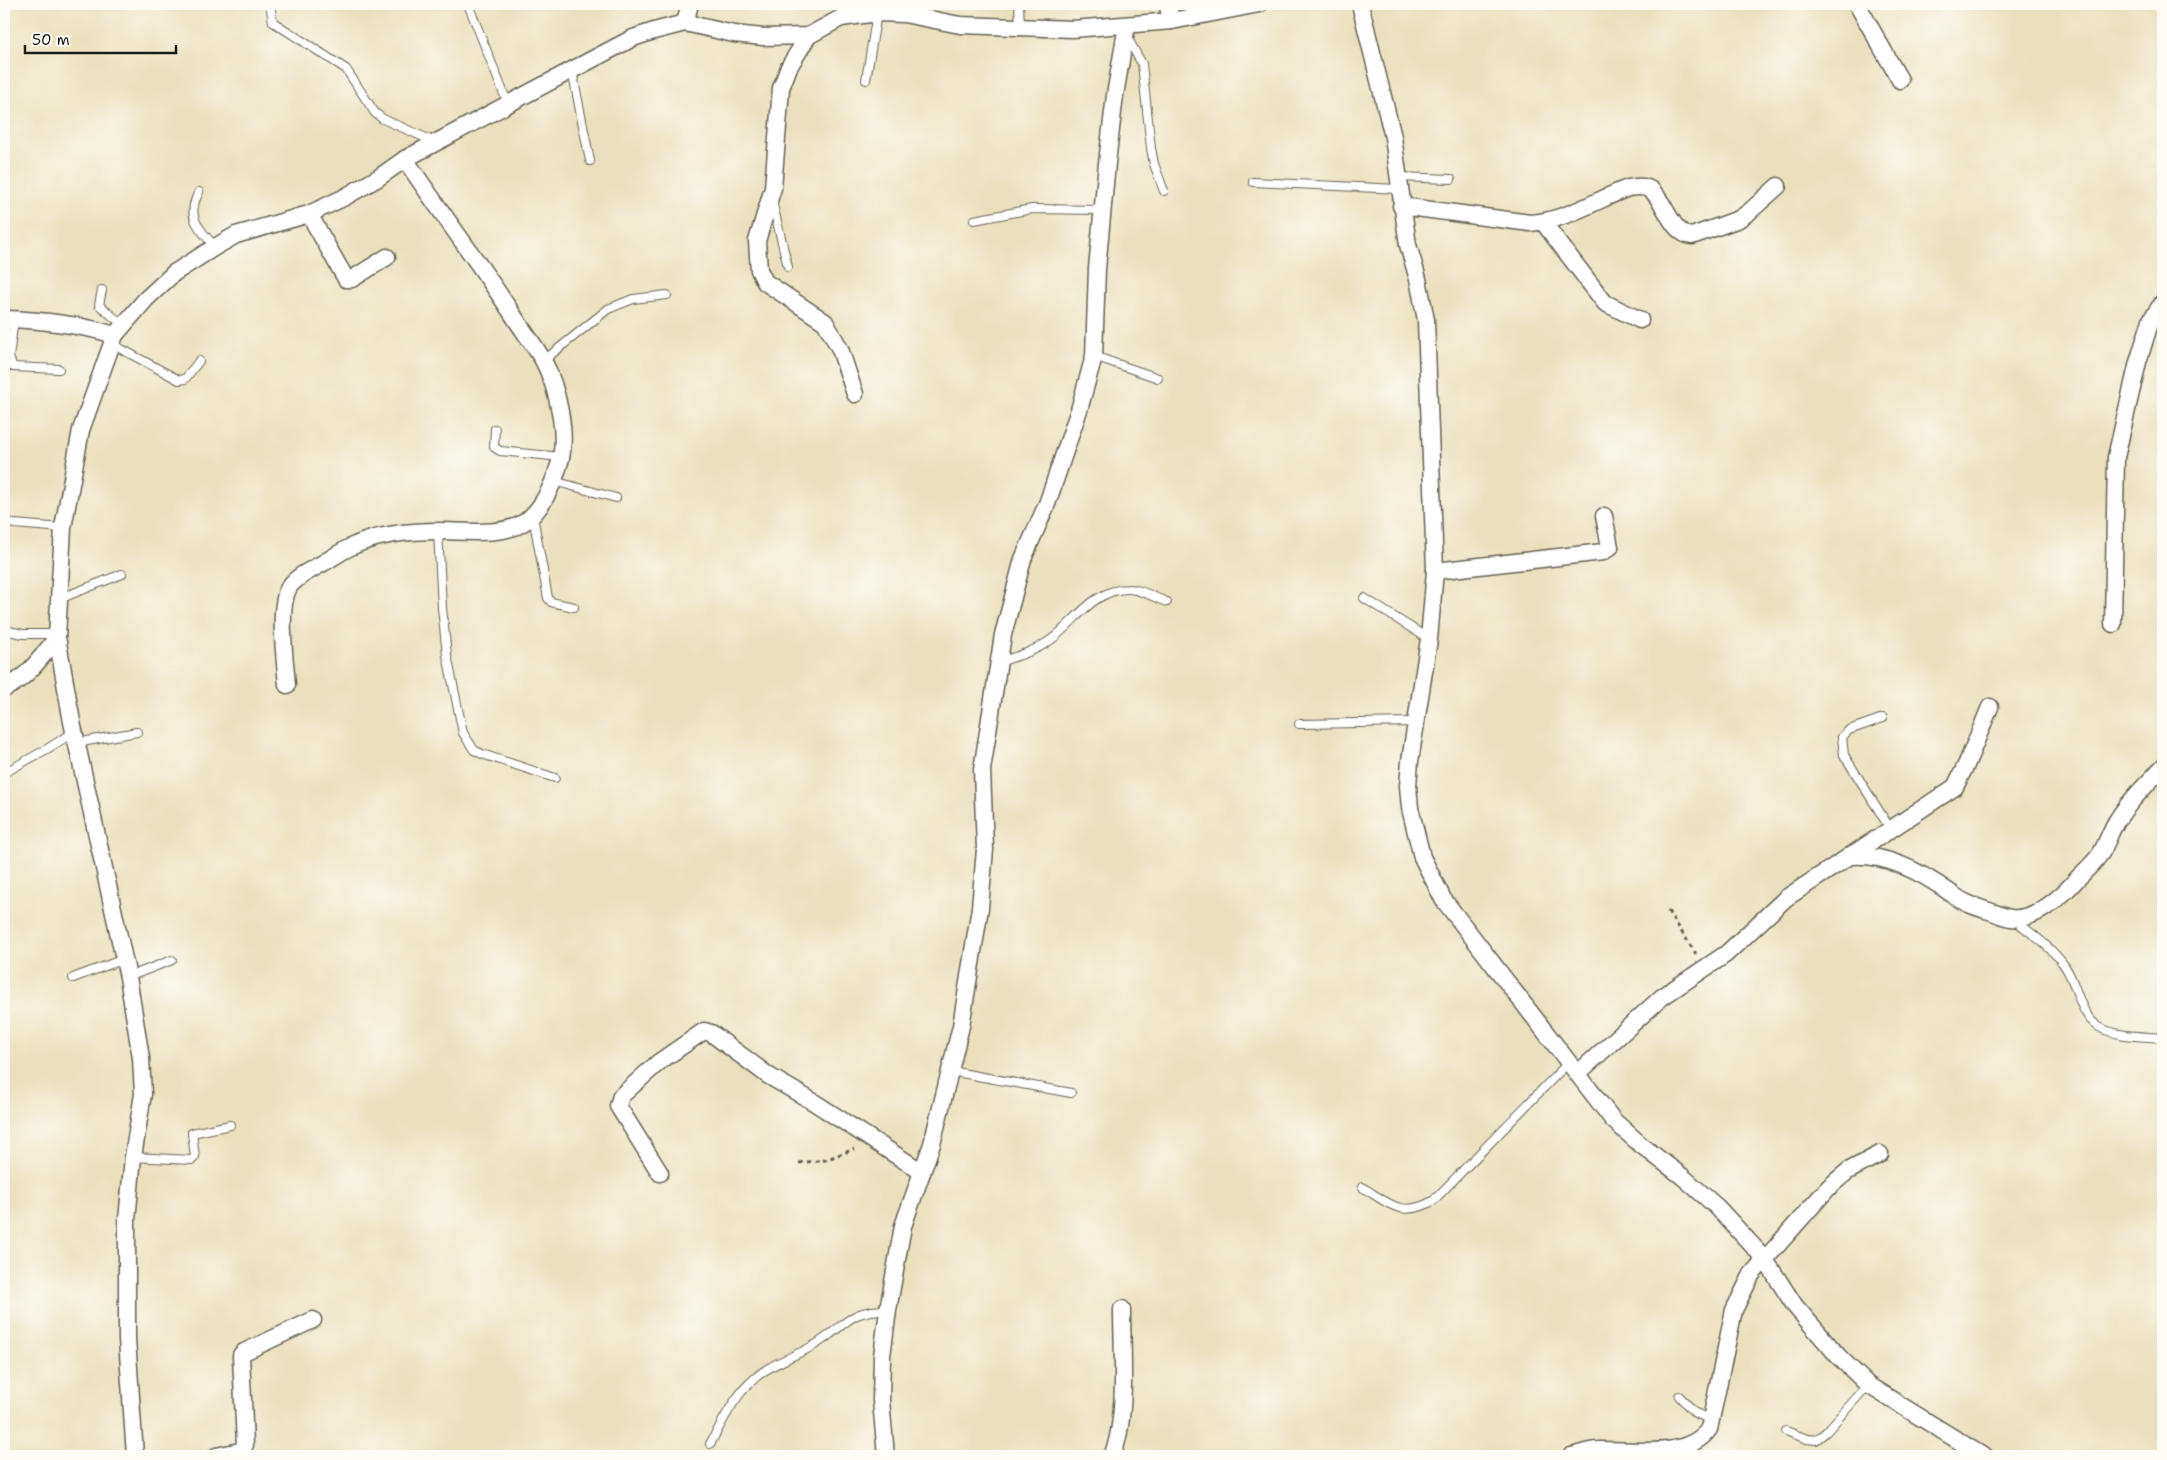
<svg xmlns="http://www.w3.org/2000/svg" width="2167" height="1460" font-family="'Shantell Sans',sans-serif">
<rect width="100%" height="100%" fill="#fdfcf7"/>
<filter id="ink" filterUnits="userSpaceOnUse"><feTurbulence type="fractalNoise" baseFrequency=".02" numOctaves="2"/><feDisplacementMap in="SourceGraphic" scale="10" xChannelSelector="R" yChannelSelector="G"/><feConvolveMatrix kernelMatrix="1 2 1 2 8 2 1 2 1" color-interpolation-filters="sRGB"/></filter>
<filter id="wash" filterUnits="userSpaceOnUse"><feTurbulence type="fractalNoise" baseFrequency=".0096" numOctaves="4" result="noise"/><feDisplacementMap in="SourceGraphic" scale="20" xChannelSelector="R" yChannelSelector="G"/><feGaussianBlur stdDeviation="1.12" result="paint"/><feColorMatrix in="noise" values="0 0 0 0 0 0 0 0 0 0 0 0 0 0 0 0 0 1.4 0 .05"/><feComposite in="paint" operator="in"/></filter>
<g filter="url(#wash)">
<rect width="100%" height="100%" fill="#ebe0bd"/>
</g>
<g filter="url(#ink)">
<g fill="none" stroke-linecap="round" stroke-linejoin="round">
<g stroke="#646154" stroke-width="10">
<g id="lane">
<path d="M270 4 273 22 346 69 375 113 383 119 435 142"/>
<path d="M468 4 508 104"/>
<path d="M1019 4 1020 27"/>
<path d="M1127 37 1142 64 1151 148 1154 164 1164 191"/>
<path d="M572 70 590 161"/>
<path d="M866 80 877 13 870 4"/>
<path d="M1398 177 1451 179"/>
<path d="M1253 182 1399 189"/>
<path d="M199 192C185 217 199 228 215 247"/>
<path d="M772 201 788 267"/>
<path d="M974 220 1032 209 1102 210"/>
<path d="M102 290 99 305 123 325"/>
<path d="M14 319 9 357 13 367 59 369"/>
<path d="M112 344 179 380 185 379 199 361"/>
<path d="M1094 356 1158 378"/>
<path d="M543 361 608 309 633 299 667 295"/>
<path d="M495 429 494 447 500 451 562 457"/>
<path d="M554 481 616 498"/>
<path d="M533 516 548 598 551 602 574 607"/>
<path d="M4 520 14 524 63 528"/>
<path d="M438 531 442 608 447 655 463 733 474 750 482 754 555 778"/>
<path d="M1364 598 1429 639"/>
<path d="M59 599 122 574"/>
<path d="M4 630 23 634H57"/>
<path d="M999 662C1018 656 1036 651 1052 639 1076 621 1093 590 1127 589 1139 588 1155 598 1167 602"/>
<path d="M1883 718 1849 730 1842 737 1844 755 1891 830"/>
<path d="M1299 724 1417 722"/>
<path d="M76 743 137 732"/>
<path d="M4 773 47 749 74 732"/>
<path d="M2016 921C2032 934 2051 947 2064 965 2078 984 2078 1014 2099 1027 2116 1037 2144 1036 2163 1038"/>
<path d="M128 977 172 960"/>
<path d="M73 978 124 959"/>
<path d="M950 1071 1071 1093"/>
<path d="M133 1157 192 1160 195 1157 192 1133 230 1125"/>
<path d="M1362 1187C1390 1204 1401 1218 1433 1201L1568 1063"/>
<path d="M1679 1396 1695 1413 1710 1419"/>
<path d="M1786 1431 1807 1439 1816 1440 1826 1432 1868 1385"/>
<path d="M710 1444C723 1421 734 1396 755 1378 774 1361 801 1355 821 1341 849 1322 850 1310 888 1310"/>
</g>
</g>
<g stroke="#646154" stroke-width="19">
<g id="street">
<path d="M1167 4 1172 21"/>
<path d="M1360 4 1393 137 1408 245 1418 279 1426 320 1435 571 1429 639 1410 761 1408 786 1410 808 1422 857 1443 899 1613 1120 1641 1145 1683 1177 1717 1207 1764 1258 1795 1306 1839 1357 1868 1385 1983 1456"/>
<path d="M1857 4 1900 80"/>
<path d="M685 23 690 4"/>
<path d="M808 36 789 67 781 88 773 188 757 241 759 270 765 282 825 322 840 349 855 394"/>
<path d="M1401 206 1530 223C1565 221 1596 200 1628 188 1636 187 1644 185 1651 190 1666 202 1671 234 1692 236L1739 219 1749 212 1778 186"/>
<path d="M309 214 346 279H352L387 257"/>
<path d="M1543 222 1605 303 1640 320"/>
<path d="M4 319C42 320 78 324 115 335"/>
<path d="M1435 571 1603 552 1610 547 1604 516"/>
<path d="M2113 624 2116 457 2138 362 2151 320 2163 302"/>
<path d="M287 685C285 661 278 610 288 589 294 577 313 569 325 562 335 556 345 549 355 545 380 534 412 531 439 531 463 531 502 536 523 523 541 512 553 485 559 465 569 437 557 386 543 360 535 346 524 332 515 318 480 264 441 213 405 159"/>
<path d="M4 689C27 678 42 657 57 637"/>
<path d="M1850 856 1955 787 1967 763 1990 707"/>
<path d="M1577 1074 1662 997 1726 954 1786 898 1850 856C1886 853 1923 873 1952 894 1963 903 1976 907 1989 911 1996 913 2004 917 2011 918 2036 921 2063 895 2078 878 2086 870 2095 862 2101 853 2107 843 2110 832 2116 822 2128 802 2147 784 2163 767"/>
<path d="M660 1173 618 1106 621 1096 659 1062 704 1031 711 1033 769 1076 812 1101 922 1172"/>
<path d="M135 1456 127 1339V1220L133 1157 143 1094 141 1058 128 977 72 722 57 637 63 528 81 430 115 335 146 299 174 273 215 247 236 235 309 214 343 198 378 178 405 159 572 70 633 38 654 31 685 23 734 34 763 37 808 36 841 18 877 13 904 14 960 25 1073 29 1172 21 1259 4"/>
<path d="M216 1456 240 1451 245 1445 241 1355 244 1352 313 1320"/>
<path d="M886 1456 881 1400 882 1356 888 1310 903 1226 932 1144 961 1026 980 908 985 849 982 770 1003 635 1023 559 1047 504 1079 410 1094 356 1097 269 1107 163 1115 95 1127 25"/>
<path d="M1112 1456C1128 1420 1122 1349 1122 1309"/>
<path d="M1571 1456C1580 1454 1589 1450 1598 1450 1632 1449 1687 1460 1709 1429L1734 1310 1752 1274 1829 1187 1848 1171 1880 1154"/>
</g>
</g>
<g stroke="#646154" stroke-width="3" stroke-dasharray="4 4" stroke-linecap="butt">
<path d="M1668 911 1696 954"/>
<path d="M799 1163 825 1160 854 1149"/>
</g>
<use href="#lane" stroke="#fff" stroke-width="8"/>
<use href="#street" stroke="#fff" stroke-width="16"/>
</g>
</g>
<rect width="2167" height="1460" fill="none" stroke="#fdfcf7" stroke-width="20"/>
<path d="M25 45v8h151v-8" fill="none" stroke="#1c1c1c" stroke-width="2.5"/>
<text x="32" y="45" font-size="15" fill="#1c1c1c" stroke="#fdfcf7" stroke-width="4" paint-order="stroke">50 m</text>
</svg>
